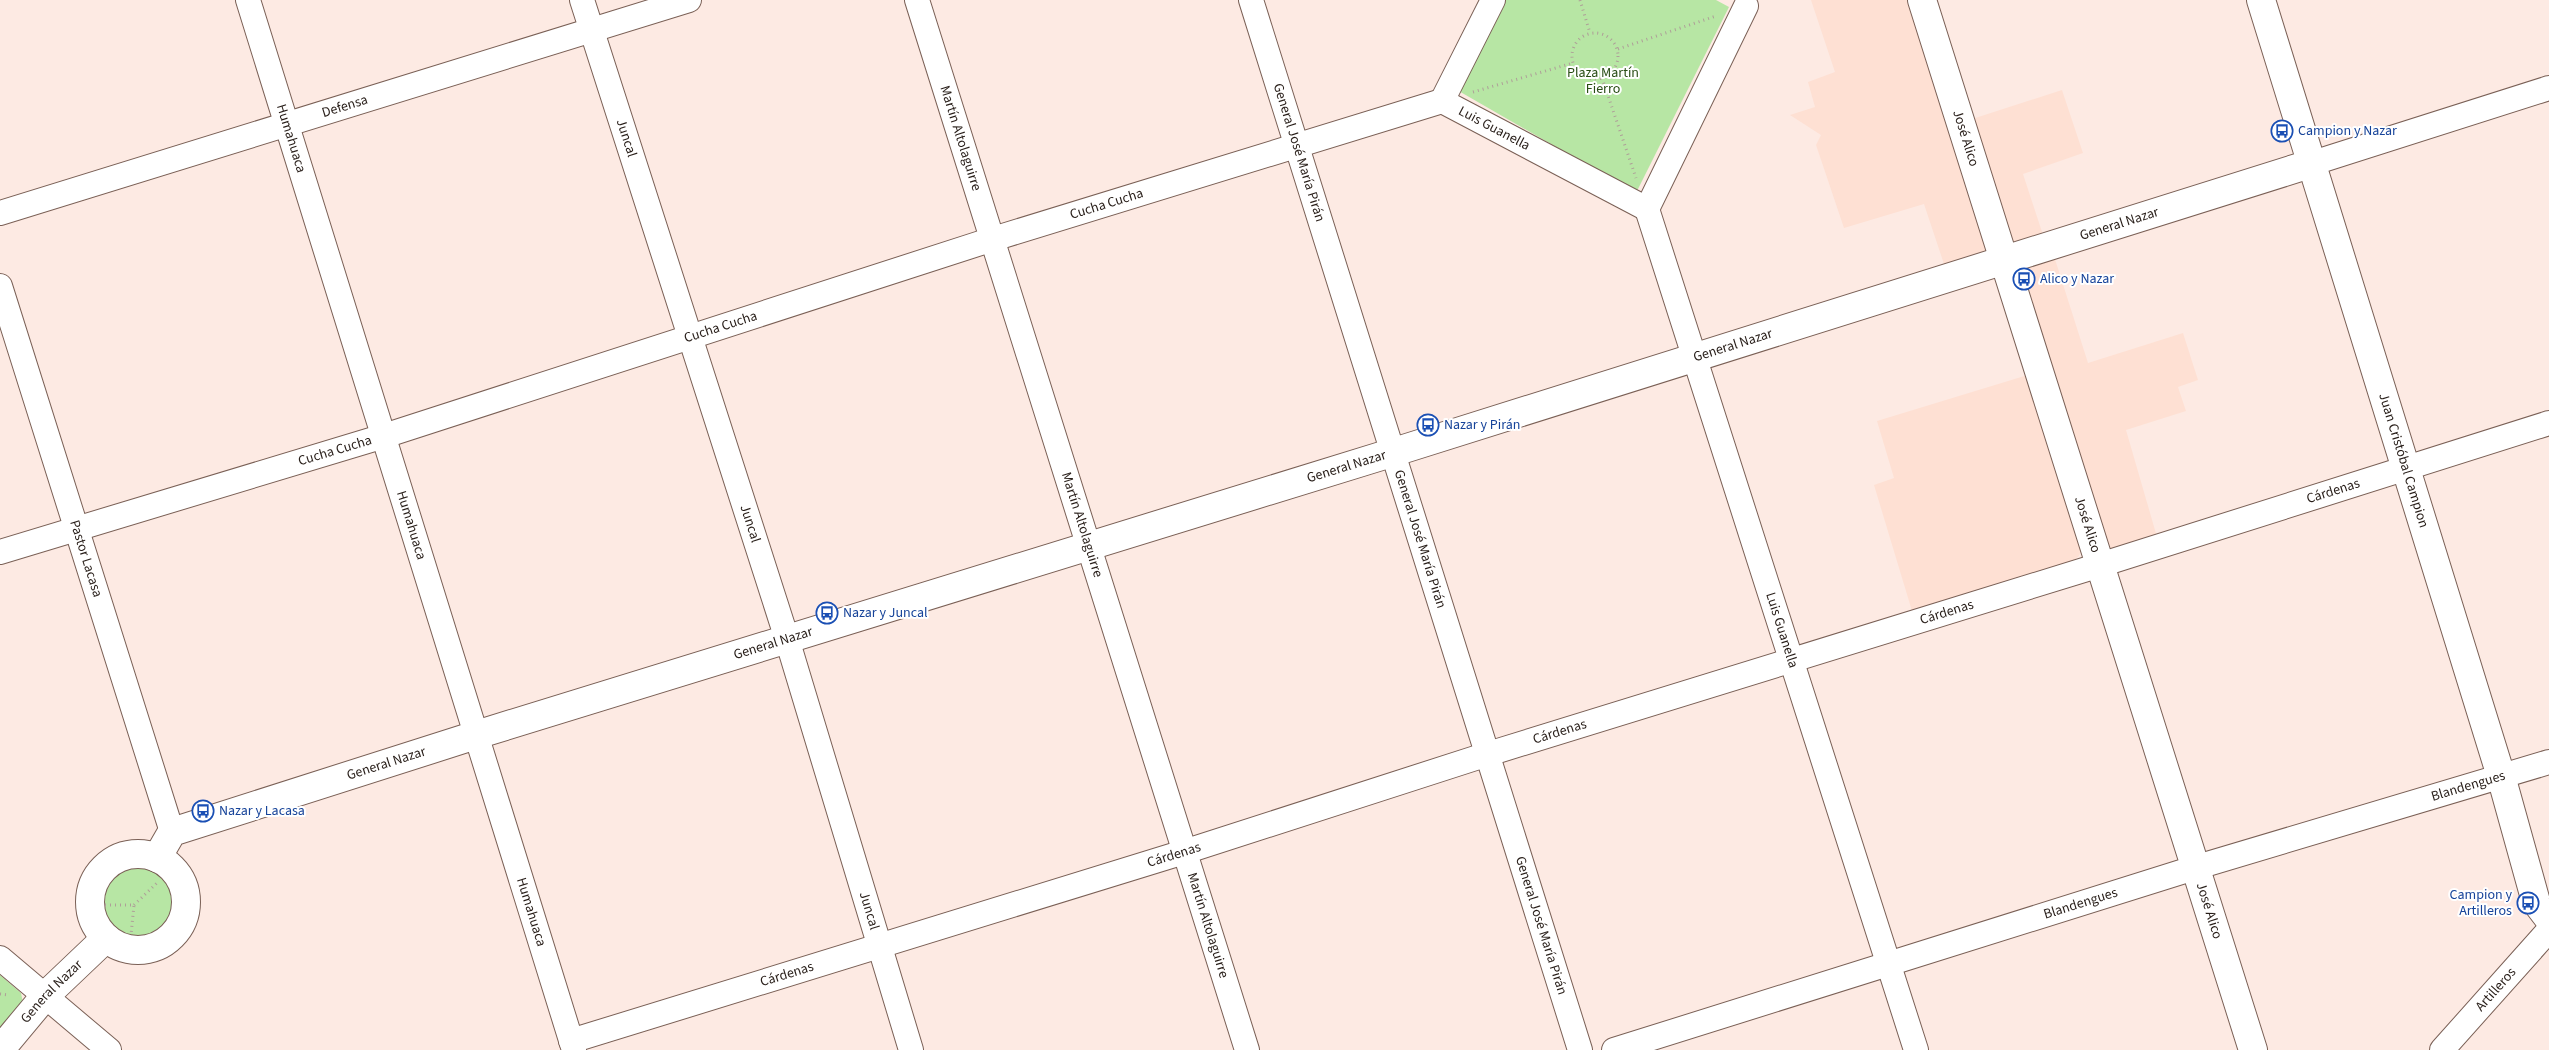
<svg xmlns="http://www.w3.org/2000/svg" width="2549" height="1050" font-family="'Source Sans 3',sans-serif">
<rect width="100%" height="100%" fill="#fdeae3"/>
<g fill="#fee0d3">
<path d="M1811 0H1913L1987 249 1983 254 1945 267 1924 204 1844 228 1816 145 1821 135 1790 115 1815 107 1808 82 1835 72Z"/>
<path d="M2062 90 2083 153 2023 174 2044 238 2017 244 2012 243 1969 120Z"/>
<path d="M2054 256 2088 363 2183 333 2198 380 2178 387 2186 411 2126 430 2157 537 2117 549H2109L2021 275 2031 263Z"/>
<path d="M2031 374 2082 548 2079 556 2072 562 1912 611 1874 485 1894 478 1877 421Z"/>
</g>
<g fill="#b7e6a4">
<path d="M1504 0H1716L1729 7 1636 193 1457 90Z"/>
<circle cx="137" cy="903" r="39"/>
<path d="M0 975 21 993 23 1003 0 1038Z"/>
</g>
<g fill="none" stroke-linecap="round" stroke-linejoin="round">
<g stroke="#7a6056" stroke-width="26">
<g id="street">
<path id="s1" d="M248 0 574 1050"/>
<path id="s2" d="M582 0 787 639 911 1050"/>
<path id="s3" d="M917 0 1247 1050"/>
<path id="s4" d="M1251 0 1580 1050"/>
<path id="s5" d="M1746 6 1647 209 1916 1050"/>
<path id="s6" d="M1442 101 1647 209"/>
<path d="M1442 101 1493 0"/>
<path d="M2310 164 2549 88"/>
<path id="s7" d="M0 213 689 0"/>
<path id="s8" d="M0 286 172 832"/>
<path id="s9" d="M0 552 384 436 993 239 1442 101"/>
<path d="M0 958 109 1050"/>
<path id="s10" d="M571 1041 1184 852 1488 754 2100 565 2549 423"/>
<path id="s11" d="M1614 1050 2194 868 2549 762"/>
<path id="s12" d="M2442 1050 2549 930"/>
</g>
</g>
<g stroke="#7a6056" stroke-width="30">
<g id="secondary">
<path id="s13" d="M1922 0 2253 1050"/>
<path id="s14" d="M2261 0 2501 776 2536 902 2549 919"/>
<circle cx="138" cy="902" r="48"/>
<path id="s15" d="M157 858 172 832 476 735 1391 453 2310 164"/>
<path id="s16" d="M0 1050 45 996 106 938"/>
</g>
</g>
<g stroke="#ae9f98" stroke-width="3" stroke-dasharray="1 4" stroke-linecap="butt">
<path d="M1580 0 1590 33"/>
<circle cx="1595" cy="56" r="23"/>
<path d="M1618 49 1716 16"/>
<path d="M1602 78 1636 178"/>
<path d="M1473 92 1573 63"/>
<path d="M90 905H134L131 935"/>
<path d="M134 905 159 881"/>
<path d="M0 994 9 995"/>
</g>
<use href="#street" stroke="#fff" stroke-width="24"/>
<use href="#secondary" stroke="#fff" stroke-width="28"/>
</g>
<defs>
<g id="bus-ring" transform="scale(1.125)"><circle r="9.5" fill="#fff" stroke="#1a4fb4" stroke-width="1.5"/><path d="M-5-6H5V4H4V6H2V4H-2V6H-4V4H-5ZM-3.5-4V0h7V-4ZM-3.5 1.2v1.5H-2V1.2ZM2 1.2v1.5H3.5V1.2Z" fill="#1a4fb4"/></g>
</defs>
<g fill-rule="evenodd">
<use href="#bus-ring" x="2282" y="131"/>
<use href="#bus-ring" x="2024" y="279"/>
<use href="#bus-ring" x="1428" y="425"/>
<use href="#bus-ring" x="827" y="613"/>
<use href="#bus-ring" x="203" y="811"/>
<use href="#bus-ring" x="2528" y="903"/>
</g>
<g text-anchor="middle" dominant-baseline="central" stroke-width="4" stroke-linejoin="round" paint-order="stroke">
<g font-size="14" fill="#284d14" stroke="#fff">
<text x="1603" y="73">Plaza Martín<tspan x="1603" dy="16">Fierro</tspan></text>
</g>
<g font-size="14" fill="#271d18" stroke="#fff">
<text stroke="none"><textPath href="#s7" startOffset="361">Defensa</textPath></text>
<text stroke="none"><textPath href="#s6" startOffset="59">Luis Guanella</textPath></text>
<text stroke="none"><textPath href="#s1" startOffset="145">Humahuaca</textPath></text>
<text stroke="none"><textPath href="#s2" startOffset="145">Juncal</textPath></text>
<text stroke="none"><textPath href="#s3" startOffset="145">Martín Altolaguirre</textPath></text>
<text stroke="none"><textPath href="#s13" startOffset="145">José Alico</textPath></text>
<text stroke="none"><textPath href="#s4" startOffset="160">General José María Pirán</textPath></text>
<text stroke="none"><textPath href="#s9" startOffset="1160">Cucha Cucha</textPath></text>
<text stroke="none"><textPath href="#s15" startOffset="2070">General Nazar</textPath></text>
<text stroke="none"><textPath href="#s9" startOffset="755">Cucha Cucha</textPath></text>
<text stroke="none"><textPath href="#s15" startOffset="1665">General Nazar</textPath></text>
<text stroke="none"><textPath href="#s9" startOffset="350">Cucha Cucha</textPath></text>
<text stroke="none"><textPath href="#s14" startOffset="482">Juan Cristóbal Campion</textPath></text>
<text stroke="none"><textPath href="#s15" startOffset="1260">General Nazar</textPath></text>
<text stroke="none"><textPath href="#s10" startOffset="1846">Cárdenas</textPath></text>
<text stroke="none"><textPath href="#s2" startOffset="550">Juncal</textPath></text>
<text stroke="none"><textPath href="#s1" startOffset="550">Humahuaca</textPath></text>
<text stroke="none"><textPath href="#s3" startOffset="550">Martín Altolaguirre</textPath></text>
<text stroke="none"><textPath href="#s13" startOffset="550">José Alico</textPath></text>
<text stroke="none"><textPath href="#s4" startOffset="565">General José María Pirán</textPath></text>
<text stroke="none"><textPath href="#s8" startOffset="286">Pastor Lacasa</textPath></text>
<text stroke="none"><textPath href="#s10" startOffset="1441">Cárdenas</textPath></text>
<text stroke="none"><textPath href="#s5" startOffset="668">Luis Guanella</textPath></text>
<text stroke="none"><textPath href="#s15" startOffset="660">General Nazar</textPath></text>
<text stroke="none"><textPath href="#s10" startOffset="1036">Cárdenas</textPath></text>
<text stroke="none"><textPath href="#s15" startOffset="255">General Nazar</textPath></text>
<text stroke="none"><textPath href="#s11" startOffset="894">Blandengues</textPath></text>
<text stroke="none"><textPath href="#s10" startOffset="631">Cárdenas</textPath></text>
<text stroke="none"><textPath href="#s11" startOffset="489">Blandengues</textPath></text>
<text stroke="none"><textPath href="#s2" startOffset="955">Juncal</textPath></text>
<text stroke="none"><textPath href="#s1" startOffset="955">Humahuaca</textPath></text>
<text stroke="none"><textPath href="#s13" startOffset="955">José Alico</textPath></text>
<text stroke="none"><textPath href="#s3" startOffset="970">Martín Altolaguirre</textPath></text>
<text stroke="none"><textPath href="#s4" startOffset="970">General José María Pirán</textPath></text>
<text stroke="none"><textPath href="#s10" startOffset="226">Cárdenas</textPath></text>
<text stroke="none"><textPath href="#s12" startOffset="81">Artilleros</textPath></text>
<text stroke="none"><textPath href="#s16" startOffset="78">General Nazar</textPath></text>
</g>
<g font-size="14" fill="#164399" stroke="#fff" text-anchor="start">
<text x="2298" y="131">Campion y Nazar</text>
<text x="2040" y="279">Alico y Nazar</text>
<text x="1444" y="425">Nazar y Pirán</text>
<text x="843" y="613">Nazar y Juncal</text>
<text x="219" y="811">Nazar y Lacasa</text>
<text x="2512" y="895" text-anchor="end">Campion y<tspan x="2512" dy="16">Artilleros</tspan></text>
</g>
</g>
</svg>
